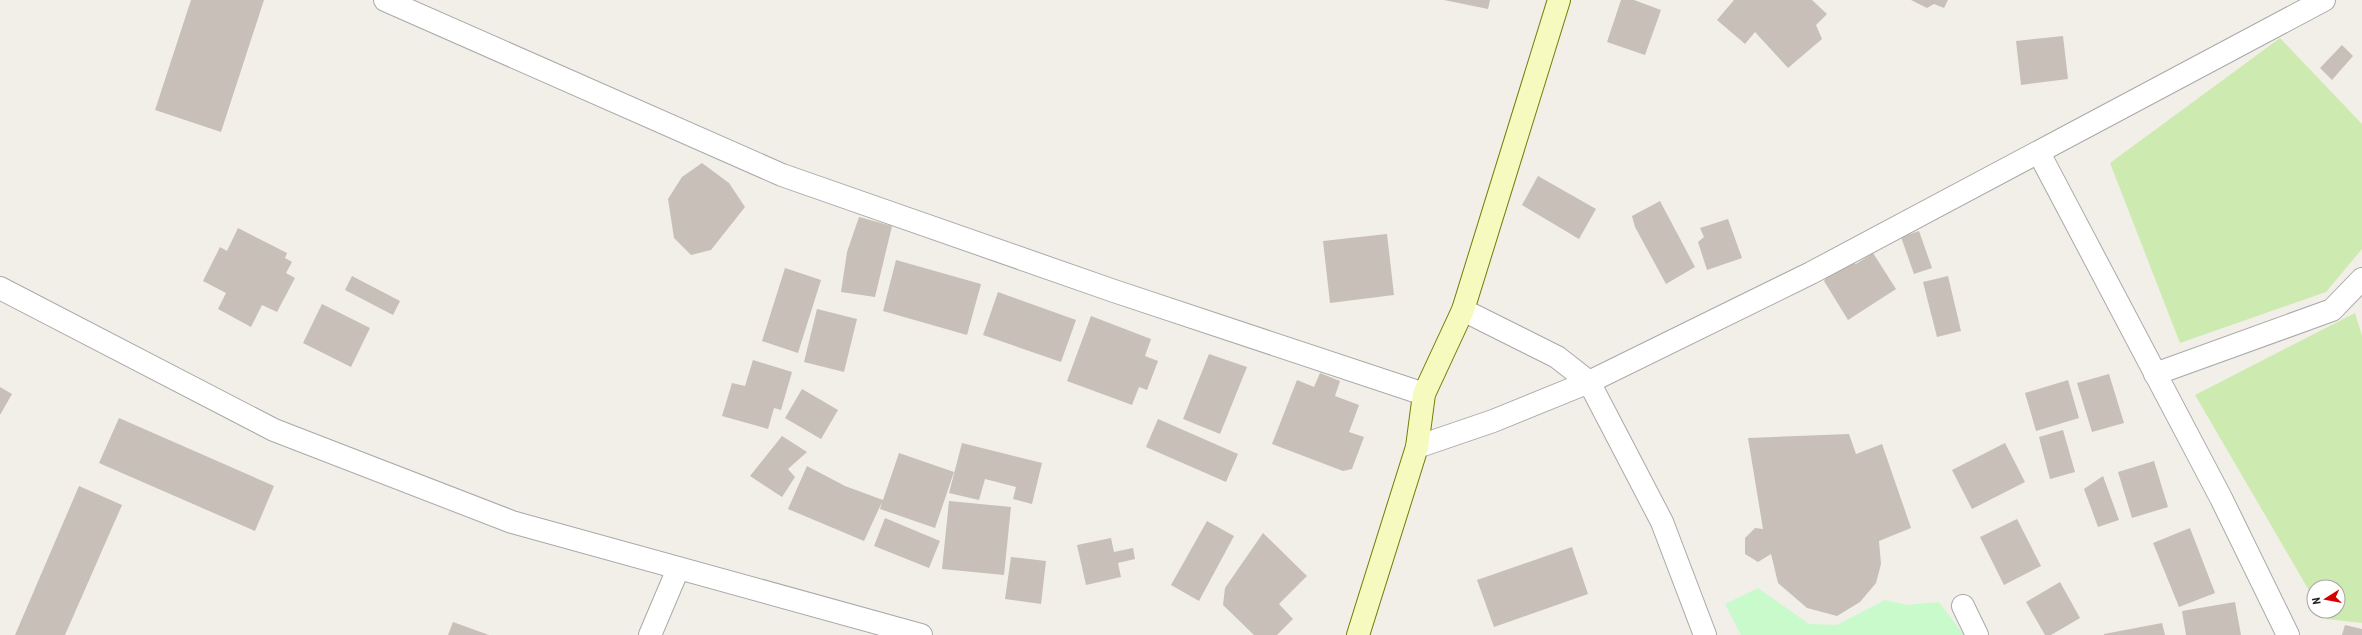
<svg xmlns="http://www.w3.org/2000/svg" width="2362" height="635" font-family="'Roboto Condensed',sans-serif">
<rect width="100%" height="100%" fill="#f2efe9"/>
<g fill="#cdebb0">
<path d="M2280 38 2362 124V249L2326 292 2180 343 2110 163Z"/>
<path d="M2355 313 2362 336V623L2326 619 2321 611H2338V587H2314V599L2195 395Z"/>
</g>
<path fill="#c8facc" d="M1758 588 1809 624 1837 625 1885 600 1908 605 1939 602 1964 635H1741L1725 604Z"/>
<g fill="#c7bfb8">
<path d="M191 0H264L221 132 155 110Z"/>
<path d="M1444 0H1490L1488 9Z"/>
<path d="M1621 0H1634L1661 10 1645 55 1607 42Z"/>
<path d="M1734 0H1812L1827 14 1816 25 1822 39 1788 68 1755 32 1745 44 1717 20Z"/>
<path d="M1911 0H1948L1944 8 1934 4 1927 8Z"/>
<path d="M2063 36 2068 79 2021 85 2016 41Z"/>
<path d="M2342 45 2353 56 2332 80 2320 68Z"/>
<path d="M702 163 729 183 745 207 711 250 691 255 674 238 668 199 682 177Z"/>
<path d="M1538 176 1596 209 1579 239 1522 205Z"/>
<path d="M1660 201 1695 267 1666 284 1635 227 1632 216Z"/>
<path d="M859 217 892 226 875 297 841 292 847 252Z"/>
<path d="M1728 219 1742 258 1707 270 1698 242 1704 237 1700 228Z"/>
<path d="M238 228 287 253 285 258 292 262 286 273 295 278 277 312 262 305 251 327 218 309 226 293 203 281 220 247 227 251Z"/>
<path d="M1919 231 1932 268 1914 274 1901 237Z"/>
<path d="M1387 234 1394 295 1330 303 1323 241Z"/>
<path d="M1873 253 1896 289 1848 320 1824 281 1830 270 1847 260 1856 264Z"/>
<path d="M896 260 981 284 967 335 883 311Z"/>
<path d="M785 268 821 280 798 353 762 341Z"/>
<path d="M352 276 400 301 393 315 345 290Z"/>
<path d="M1948 276 1961 331 1937 337 1923 282Z"/>
<path d="M998 292 1076 320 1061 362 983 335Z"/>
<path d="M322 304 370 328 351 367 303 343Z"/>
<path d="M817 309 857 319 844 372 804 362Z"/>
<path d="M1091 316 1151 339 1145 356 1158 361 1147 390 1139 387 1132 405 1067 381Z"/>
<path d="M1209 354 1247 367 1220 434 1183 419Z"/>
<path d="M753 360 792 372 781 410 774 408 768 429 722 416 732 383 745 386Z"/>
<path d="M1320 373 1340 381 1335 396 1359 405 1349 432 1364 437 1352 469 1343 471 1272 444 1297 380 1314 387Z"/>
<path d="M2109 374 2124 423 2092 432 2077 383Z"/>
<path d="M2068 380 2079 418 2036 431 2025 393Z"/>
<path d="M0 387 12 394 0 415Z"/>
<path d="M802 389 838 410 821 439 785 418Z"/>
<path d="M119 418 274 486 255 531 99 463Z"/>
<path d="M1158 419 1238 454 1226 482 1146 447Z"/>
<path d="M2063 430 2075 472 2050 479 2039 437Z"/>
<path d="M1849 434 1856 454 1882 444 1911 528 1879 541 1881 564 1876 583 1860 602 1837 616 1807 608 1778 583 1771 554 1758 562 1745 554V538L1755 528 1763 529 1748 438Z"/>
<path d="M782 436 807 452 788 469 795 477 782 497 750 476Z"/>
<path d="M962 443 1042 463 1032 504 1013 499 1016 487 985 479 979 500 949 493Z"/>
<path d="M2005 443 2025 482 1972 509 1952 470Z"/>
<path d="M899 453 954 472 935 528 880 509 882 502 864 541 788 509 807 466 845 486 883 500Z"/>
<path d="M2154 461 2168 507 2132 518 2118 472Z"/>
<path d="M2103 476 2119 520 2098 527 2084 489Z"/>
<path d="M79 486 122 505 65 635H15Z"/>
<path d="M949 501 1011 507 1004 575 942 569Z"/>
<path d="M885 518 940 541 929 568 874 546Z"/>
<path d="M2017 519 2041 566 2004 585 1980 537Z"/>
<path d="M1207 521 1234 536 1199 601 1171 585Z"/>
<path d="M2190 528 2215 593 2179 607 2153 543Z"/>
<path d="M1263 533 1307 576 1279 604 1293 619 1277 635H1254L1223 605 1225 588Z"/>
<path d="M1111 538 1114 552 1133 548 1135 559 1118 563 1121 577 1086 585 1077 545Z"/>
<path d="M1572 547 1588 594 1494 627 1477 580Z"/>
<path d="M1011 557 1046 561 1041 604 1005 599Z"/>
<path d="M2060 582 2080 618 2051 635H2045L2026 602Z"/>
<path d="M2235 602 2241 635H2186L2182 611Z"/>
<path d="M453 622 489 635H448Z"/>
<path d="M2162 623 2165 635H2104V634Z"/>
<path d="M2345 625 2362 629V635H2342Z"/>
</g>
<g fill="none" stroke-linecap="round" stroke-linejoin="round">
<g stroke="#a9a9a9" stroke-width="24">
<g id="street">
<path d="M385 0 782 175 1114 291 1424 394"/>
<path d="M2039 153 2221 498 2288 635"/>
<path d="M0 288 274 430 512 522 921 635"/>
<path d="M1463 310 1557 357 1589 382 1662 522 1705 635"/>
<path d="M2155 374 2332 310 2362 279"/>
<path d="M1417 447 1493 421 1589 382 1811 273 2324 0"/>
<path d="M1963 606 1977 635"/>
<path d="M650 635 678 569"/>
</g>
</g>
<g stroke="#707d05" stroke-width="24">
<path id="secondary" d="M1358 635 1417 447 1424 394 1463 310 1559 0"/>
</g>
<use href="#street" stroke="#fff" stroke-width="22"/>
<use href="#secondary" stroke="#f7fabf" stroke-width="22"/>
</g>
<g transform="translate(2326 599) rotate(259)"><circle r="19" fill="#ffffff" stroke="#a7a7a7"/>
<path d="M0-3L7 15L0 10L-7 15Z" fill="#d40000"/>
<text y="-6" font-size="11" font-weight="bold" text-anchor="middle" fill="#222222">N</text>
</g>
</svg>
